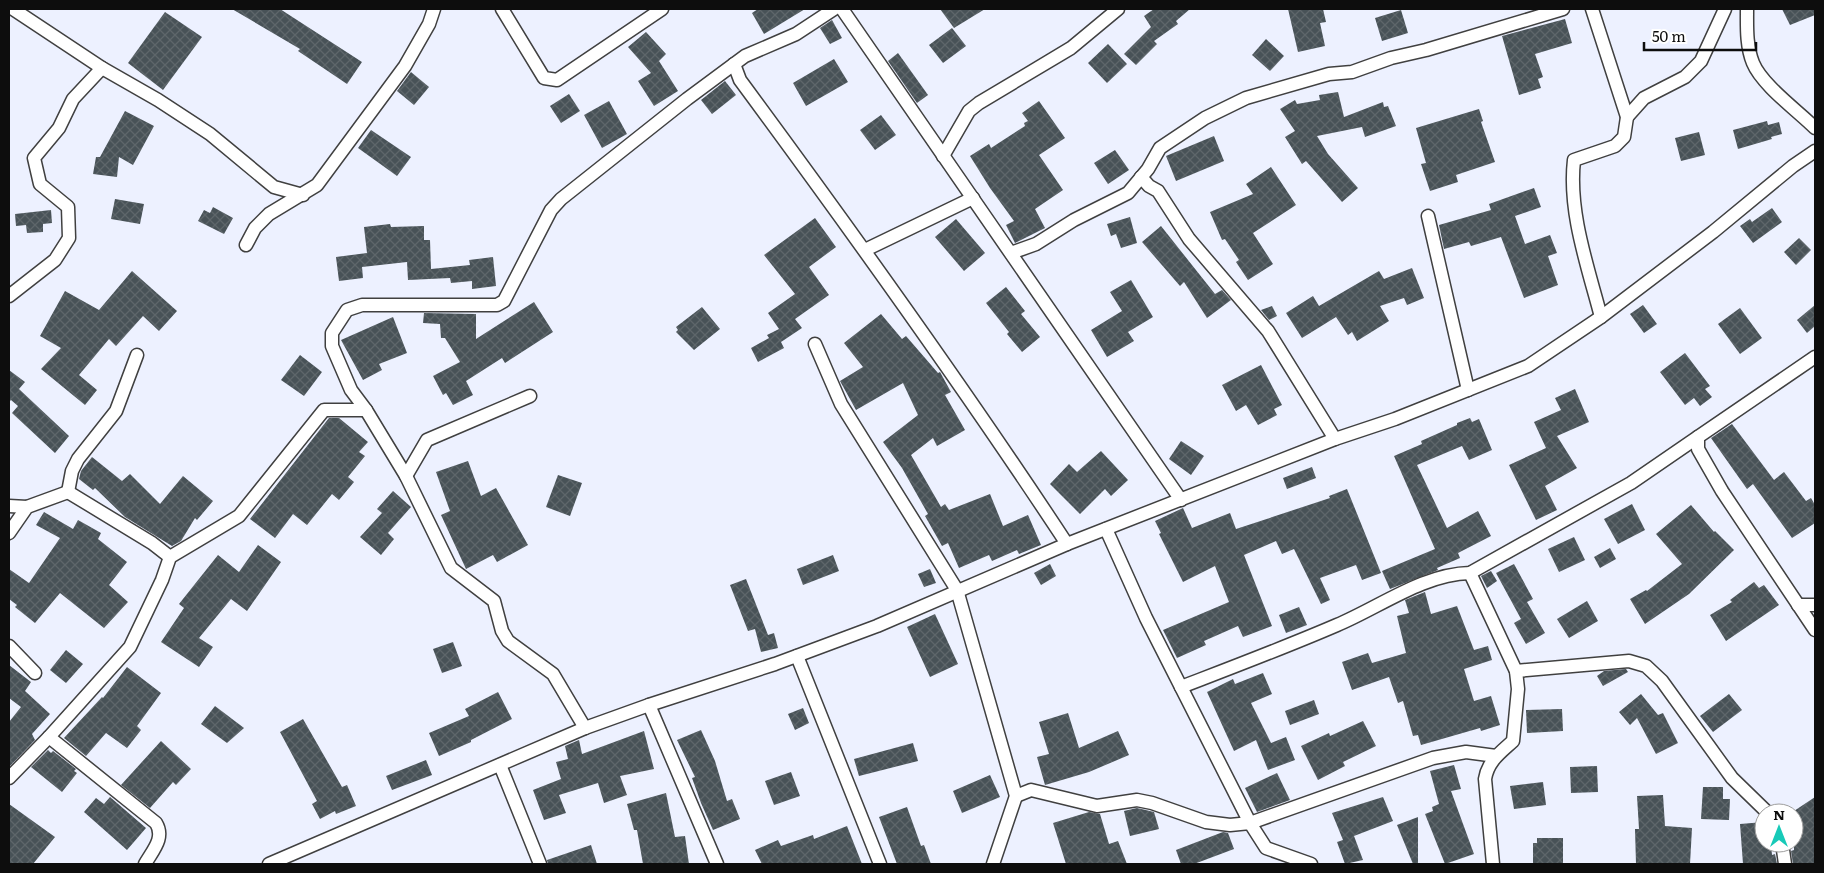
<svg xmlns="http://www.w3.org/2000/svg" width="1824" height="873" font-family="Literata,serif">
<defs>
<pattern id="building-cross-hatch" width="8" height="8" patternUnits="userSpaceOnUse" patternTransform="scale(1.25)"><rect width="8" height="8" fill="#485257"/><path d="M0 0l8 8M0 8l8-8" fill="none" stroke="#5e666a"/></pattern>
</defs>
<rect width="100%" height="100%" fill="#edf1ff"/>
<g fill="url(#building-cross-hatch)">
<path d="M232 9H280L362 62 347 84 298 51 300 49Z"/>
<path d="M758 9H805L764 34 752 13Z"/>
<path d="M940 9H985L954 28Z"/>
<path d="M1154 9H1190L1176 21 1178 24 1154 41 1157 44 1136 65 1124 54 1151 27 1144 16Z"/>
<path d="M1288 9H1323L1326 22 1320 23 1325 46 1298 52Z"/>
<path d="M1782 9H1815V15L1790 25Z"/>
<path d="M1401 10 1408 33 1382 41 1375 18Z"/>
<path d="M165 12 202 37 163 90 128 63Z"/>
<path d="M1565 19 1572 43 1535 54 1543 77 1538 79 1541 88 1519 95 1502 36Z"/>
<path d="M832 20 842 38 830 44 820 28Z"/>
<path d="M952 28 966 46 943 63 929 45Z"/>
<path d="M646 32 666 54 659 61 678 91 654 106 638 81 651 73 628 47Z"/>
<path d="M1266 39 1284 56 1270 71 1252 55Z"/>
<path d="M1108 44 1127 64 1107 83 1088 63Z"/>
<path d="M898 53 928 95 917 103 888 61Z"/>
<path d="M834 59 848 82 806 106 793 83Z"/>
<path d="M411 72 429 87 414 105 397 91Z"/>
<path d="M725 81 736 95 712 114 701 100Z"/>
<path d="M1338 92 1344 117 1383 102 1384 107 1388 106 1396 126 1365 137 1362 127 1317 136 1328 154 1358 188 1342 202 1306 161 1302 164 1285 137 1295 131 1280 109 1295 100 1297 104 1320 100 1319 95Z"/>
<path d="M569 94 580 111 561 123 550 106Z"/>
<path d="M609 101 627 134 602 148 584 115Z"/>
<path d="M1039 101 1065 138 1039 155 1063 190 1035 209 1045 228 1015 243 1006 225 1014 221 990 188 970 156 989 144 991 148 1025 126 1024 123 1028 121 1022 113Z"/>
<path d="M1479 109 1483 121 1481 122 1495 162 1456 175 1458 182 1430 191 1421 164 1426 163 1416 128Z"/>
<path d="M125 111 154 126 133 165 119 157 117 177 93 174 96 157H100Z"/>
<path d="M881 115 896 135 875 150 860 130Z"/>
<path d="M1767 121 1768 125 1779 122 1782 134 1771 137 1772 139 1738 149 1733 130Z"/>
<path d="M371 130 411 157 397 176 358 148Z"/>
<path d="M1699 132 1705 155 1681 161 1675 138Z"/>
<path d="M1214 136 1224 161 1176 181 1166 156Z"/>
<path d="M1115 150 1129 170 1108 184 1094 163Z"/>
<path d="M1271 167 1296 205 1253 233 1273 264 1248 280 1236 262 1239 260 1225 239 1222 240 1210 212 1253 194 1246 184Z"/>
<path d="M1534 188 1541 207 1515 216 1525 244 1550 235 1557 253 1548 256 1558 285 1524 298 1501 237 1471 246 1469 242 1444 249 1439 225 1491 210 1489 204Z"/>
<path d="M115 199 144 204 140 224 111 219Z"/>
<path d="M213 207 233 218 224 234 198 221 204 210 210 213Z"/>
<path d="M1772 208 1782 222 1753 243 1740 226 1750 219 1752 222Z"/>
<path d="M51 210 52 223 43 224V232L27 233 26 225 16 226 15 214Z"/>
<path d="M1130 217 1137 243 1121 248 1116 234 1111 236 1107 224Z"/>
<path d="M815 218 836 247 809 267 829 295 795 319 802 328 781 342 784 348 758 362 751 348 769 338 767 335 779 329 768 313 795 294 764 255Z"/>
<path d="M956 219 985 253 964 271 935 237Z"/>
<path d="M390 224 391 227 424 226V240H430L431 269 470 265 469 260 493 257 496 286 472 289V281L451 283 450 278 408 280 407 262 362 267 363 278 339 281 336 257 367 253 364 227Z"/>
<path d="M1161 226 1215 294 1222 290 1231 300 1207 318 1184 282 1180 286 1142 242Z"/>
<path d="M1799 238 1811 250 1796 265 1784 252Z"/>
<path d="M1412 268 1424 298 1407 305 1404 298 1380 306 1389 321 1357 341 1352 332 1348 335 1336 317 1302 338 1286 313 1313 296 1319 306 1379 271 1384 279Z"/>
<path d="M132 271 177 311 159 331 143 316 116 346 109 339 79 375 97 390 85 405 41 369 61 348 40 336 65 291 99 310Z"/>
<path d="M1131 280 1153 317 1128 332 1134 341 1107 357 1091 330 1122 311 1110 292Z"/>
<path d="M1006 287 1025 311 1021 314 1040 337 1022 352 1007 334 1009 332 986 303Z"/>
<path d="M534 302 553 332 505 363 502 358 466 381 473 395 453 405 446 393 443 395 433 376 460 362 445 338H441L440 324 423 323 424 313 476 314V339Z"/>
<path d="M1643 305 1657 324 1644 333 1630 314Z"/>
<path d="M1815 305V326L1807 333 1797 320Z"/>
<path d="M1272 306 1277 316 1269 320 1261 310Z"/>
<path d="M702 307 720 329 694 350 676 332 678 330 676 327Z"/>
<path d="M1740 308 1762 338 1740 354 1718 324Z"/>
<path d="M881 314 902 339 906 336 938 373 940 372 951 392 945 395 965 430 937 446 933 438 911 455 941 507 945 504 949 510 990 494 1003 526 1028 515 1041 545 1019 554 1017 550 992 561 989 555 959 568 948 543 942 546 925 516 928 514 902 468 883 442 918 415 903 383 856 410 840 381 863 367 844 343Z"/>
<path d="M393 317 407 353 379 364 382 370 363 380 341 340Z"/>
<path d="M1685 353 1710 386 1705 389 1712 397 1700 406 1694 398 1685 405 1660 372Z"/>
<path d="M300 355 322 372 304 396 281 380Z"/>
<path d="M1261 365 1282 405 1274 409 1277 415 1258 425 1246 405 1236 411 1222 385Z"/>
<path d="M9 370 25 382 19 389 69 436 55 453 12 413 18 406 11 400 9 402Z"/>
<path d="M1575 389 1589 422 1557 436 1577 468 1545 486 1557 510 1536 520 1509 465 1546 448 1534 422 1561 410 1555 398Z"/>
<path d="M329 418H339L368 442 359 452 365 456 348 477 354 482 339 500 332 494 307 525 293 514 275 538 250 519Z"/>
<path d="M1470 418 1472 422 1479 419 1492 450 1469 460 1462 446 1417 465 1447 528 1478 511 1491 536 1458 553 1460 558 1437 568 1438 570 1390 589 1382 571 1435 549 1394 456 1422 444 1421 441 1457 425V423Z"/>
<path d="M1732 424 1774 480 1784 472 1806 501 1811 498 1815 505V523L1792 538 1753 484 1747 489 1711 438Z"/>
<path d="M1181 441 1204 456 1191 475 1169 459Z"/>
<path d="M1101 451 1128 480 1111 496 1105 489 1080 514 1050 484 1069 464 1077 472Z"/>
<path d="M92 457 122 481 130 474 160 504 183 476 213 501 197 520 195 518 181 541 172 546 125 517 95 488 93 490 79 479 81 471Z"/>
<path d="M468 461 481 496 496 488 528 545 497 562 493 555 466 569 441 515 450 511 436 472Z"/>
<path d="M1312 467 1316 478 1287 489 1283 478Z"/>
<path d="M558 475 582 483 570 516 546 507Z"/>
<path d="M1347 489 1381 573 1362 580 1356 565 1320 578 1330 600 1321 604 1294 549 1282 554 1276 541 1244 555 1272 626 1243 637 1238 626 1204 641 1206 645 1177 658 1163 630 1229 602 1215 566 1183 582 1159 534 1161 533 1155 521 1183 508 1192 528 1230 513 1236 529 1330 498 1329 496Z"/>
<path d="M393 491 411 507 388 533 394 539 381 555 360 537 382 513 377 509Z"/>
<path d="M1632 504 1645 530 1618 544 1604 519Z"/>
<path d="M1691 505 1714 532 1715 531 1734 550 1689 594 1645 624 1630 599 1646 590 1647 591 1682 564 1656 534Z"/>
<path d="M44 512 73 529 78 520 101 533 98 539 127 562 109 585 128 602 104 628 60 593 35 623 15 607 17 605 9 599V569L29 583 60 538 36 525Z"/>
<path d="M1574 537 1585 560 1559 572 1548 549Z"/>
<path d="M258 545 281 562 247 611 231 599 199 638 213 647 199 667 161 642 184 608 179 604 218 555 239 572Z"/>
<path d="M1610 548 1616 559 1600 568 1594 557Z"/>
<path d="M833 555 839 571 803 585 797 569Z"/>
<path d="M1050 564 1056 576 1041 585 1034 573Z"/>
<path d="M1514 564 1533 599 1527 602 1545 633 1526 644 1514 623 1521 619 1496 573Z"/>
<path d="M930 569 936 583 924 587 918 574Z"/>
<path d="M1491 571 1497 581 1487 588 1481 576Z"/>
<path d="M746 579 768 635 774 633 778 648 761 652 755 629 748 631 730 585Z"/>
<path d="M1754 582 1759 588 1764 585 1779 605 1726 641 1710 615 1732 602 1730 600Z"/>
<path d="M1425 592 1431 614 1457 606 1474 650 1488 646 1492 660 1464 669 1474 701 1491 696 1500 725 1481 731 1480 728 1421 745 1418 735 1413 736 1403 701 1398 703 1389 677 1352 690 1342 662 1368 653 1372 663 1406 653 1397 616 1409 613 1405 600Z"/>
<path d="M1587 601 1598 621 1569 638 1557 619Z"/>
<path d="M1299 607 1307 625 1286 633 1279 615Z"/>
<path d="M935 614 958 664 930 677 907 627Z"/>
<path d="M453 642 462 666 442 673 433 649Z"/>
<path d="M66 650 83 664 66 683 50 670Z"/>
<path d="M9 665 31 682 25 691 50 714 32 734 35 740 9 767V722L21 707 9 698Z"/>
<path d="M127 667 161 693 137 726 141 730 127 748 106 733 86 756 64 738 102 697 103 698Z"/>
<path d="M1626 669 1628 672 1603 686 1597 676 1604 671Z"/>
<path d="M1263 673 1272 694 1251 703 1271 743 1286 737 1295 760 1268 770 1256 740 1234 751 1207 692 1233 679 1235 684Z"/>
<path d="M498 692 512 719 471 740V742L439 756 429 733 469 716 465 709Z"/>
<path d="M1641 694 1658 715 1663 713 1678 743 1656 754 1637 718 1630 725 1619 712Z"/>
<path d="M1729 694 1742 710 1713 732 1700 716Z"/>
<path d="M1314 700 1319 714 1290 725 1285 711Z"/>
<path d="M215 706 244 728 227 743 201 724Z"/>
<path d="M803 708 809 723 795 730 788 714Z"/>
<path d="M1562 709 1563 731 1527 733 1526 710Z"/>
<path d="M1068 713 1079 748 1118 731 1129 755 1089 772 1045 785 1037 757 1049 754 1039 722Z"/>
<path d="M303 719 342 787 347 785 356 806 336 814 335 811 320 819 312 804 317 801 280 732Z"/>
<path d="M1363 721 1376 746 1343 762 1345 766 1318 780 1301 746 1329 733 1330 736Z"/>
<path d="M701 730 715 761 727 801 732 799 740 819 713 830 701 803 692 778 695 777 677 740Z"/>
<path d="M644 731 654 769 620 776 627 795 604 803 598 783 559 795 566 813 544 820 533 790 561 779 556 762 568 759 565 746 579 740 582 754Z"/>
<path d="M161 741 191 769 176 785 173 782 150 808 121 785Z"/>
<path d="M913 743 918 761 859 776 854 759Z"/>
<path d="M48 750 51 753 53 751 76 769 74 771 77 773 62 792 31 767Z"/>
<path d="M426 760 432 775 392 790 386 776Z"/>
<path d="M1454 765 1461 789 1451 791 1474 854 1445 864 1425 814 1433 811 1432 807 1439 804 1430 771Z"/>
<path d="M1597 766 1598 792 1571 793 1570 767Z"/>
<path d="M791 772 800 796 774 805 765 781Z"/>
<path d="M1277 773 1290 800 1257 812 1245 788Z"/>
<path d="M990 775 1000 797 962 813 953 791Z"/>
<path d="M1543 782 1546 805 1514 809 1510 786Z"/>
<path d="M1703 787H1723V799H1730L1729 820 1701 819Z"/>
<path d="M666 793 675 837 685 836 689 864H643L637 830H634L627 804Z"/>
<path d="M1663 795 1665 826 1692 828 1690 864H1636L1635 829H1639L1637 796Z"/>
<path d="M110 797 146 828 127 850 84 812 96 798 104 804Z"/>
<path d="M1383 797 1393 821 1354 836 1363 860 1345 864 1337 842 1343 840 1332 813Z"/>
<path d="M1815 797V864H1793L1791 851 1794 850V811Z"/>
<path d="M9 804 55 837 33 864H9Z"/>
<path d="M907 807 921 846 924 845 931 864H897L879 817Z"/>
<path d="M1137 808 1154 812 1159 829 1130 836 1124 811Z"/>
<path d="M1089 812 1100 814 1109 844 1118 841 1127 864H1066L1053 823Z"/>
<path d="M1418 817V864H1413L1397 825Z"/>
<path d="M1764 822V843H1771L1772 855 1775 854 1777 864H1743L1740 824Z"/>
<path d="M847 826 862 864H762L755 850 778 840 781 846 813 835 814 839Z"/>
<path d="M1223 832 1228 833 1234 849 1194 864H1181L1176 850Z"/>
<path d="M1537 838H1563V864H1533V843H1537Z"/>
<path d="M591 845 597 864H548L547 860Z"/>
</g>
<g fill="none" stroke-linecap="round" stroke-linejoin="round">
<g stroke="#404040" stroke-width="15">
<g id="minor">
<path d="M13 9 102 68 158 100 210 134 274 187 303 195"/>
<path d="M502 9 544 78 557 80 662 9"/>
<path d="M842 9 1181 500"/>
<path d="M1592 9 1627 117 1624 137 1615 146 1574 160C1568 212 1588 267 1601 317"/>
<path d="M1747 9C1747 26 1746 46 1753 63 1762 85 1798 111 1815 128"/>
<path d="M734 64 740 80C853 233 963 386 1067 544"/>
<path d="M1627 117 1644 98 1685 77 1701 61 1725 9"/>
<path d="M943 156 969 111 979 103 1071 48 1118 9"/>
<path d="M1141 177 1149 186 1158 191 1189 239 1268 331 1335 439"/>
<path d="M1428 216 1468 390"/>
<path d="M246 245 255 228 269 214 317 185 405 66 429 24 434 9"/>
<path d="M865 250 973 198"/>
<path d="M1011 253 1036 244 1074 220 1128 193 1148 169 1160 148 1205 118 1246 98 1329 74 1352 72 1391 58 1426 50 1563 9"/>
<path d="M9 296 55 260 69 238 68 207 40 184 34 158 59 128 73 99 102 68"/>
<path d="M815 344 841 404 957 590 1016 796 993 864"/>
<path d="M1815 357 1698 437V449L1722 491 1815 630"/>
<path d="M406 476 427 440 530 396"/>
<path d="M68 492 72 471 78 459 116 411 137 355"/>
<path d="M68 492 152 543 170 557"/>
<path d="M9 506 27 507"/>
<path d="M1106 529 1146 618 1250 823 1433 758 1466 752 1496 756"/>
<path d="M9 533 27 507 68 492"/>
<path d="M1470 573 1516 671 1518 689 1513 741C1500 753 1488 761 1485 779L1493 864"/>
<path d="M1798 605H1815"/>
<path d="M9 646 35 673"/>
<path d="M797 656 880 864"/>
<path d="M1516 671 1629 661 1646 666 1662 681 1732 778 1768 813"/>
<path d="M1181 687C1233 667 1286 647 1337 625 1380 607 1423 574 1470 573L1631 483 1698 437"/>
<path d="M649 705 717 864"/>
<path d="M585 728 553 674 508 641 502 631 494 601 451 568 406 476 366 410 351 390 332 346V333L347 310 362 305H497L504 301 551 210 561 199 687 99 745 56 796 34 834 9"/>
<path d="M49 737 156 823C165 838 153 850 145 864"/>
<path d="M500 765 540 864"/>
<path d="M9 778 49 737 130 647 162 580 170 557 239 516 324 410H366"/>
<path d="M1016 796 1031 790 1097 806 1137 800 1152 803 1206 822 1230 825 1250 823 1266 848 1311 864"/>
<path d="M1782 843 1785 864"/>
<path d="M269 864 585 728 649 705 775 664 877 626 1067 544 1335 439 1395 419 1528 366 1601 317 1713 232 1793 166 1815 151"/>
</g>
</g>
<use href="#minor" stroke="#fff" stroke-width="12"/>
</g>
<rect width="1824" height="873" fill="none" stroke="#0d0d0d" stroke-width="20"/>
<g transform="translate(1779 828)"><circle r="24" fill="#ffffff" stroke="#9e9e9e"/>
<path d="M0-4L9 19L0 12L-9 19Z" fill="#17cab8"/>
<text y="-8" font-size="14" font-weight="bold" text-anchor="middle" fill="#0d0d0d">N</text>
</g>
<path d="M1644 42v8h112v-8" fill="none" stroke="#0d0d0d" stroke-width="2.5"/>
<text x="1652" y="42" font-size="15" fill="#0d0d0d" stroke="#ffffff" stroke-width="4" paint-order="stroke">50 m</text>
</svg>
